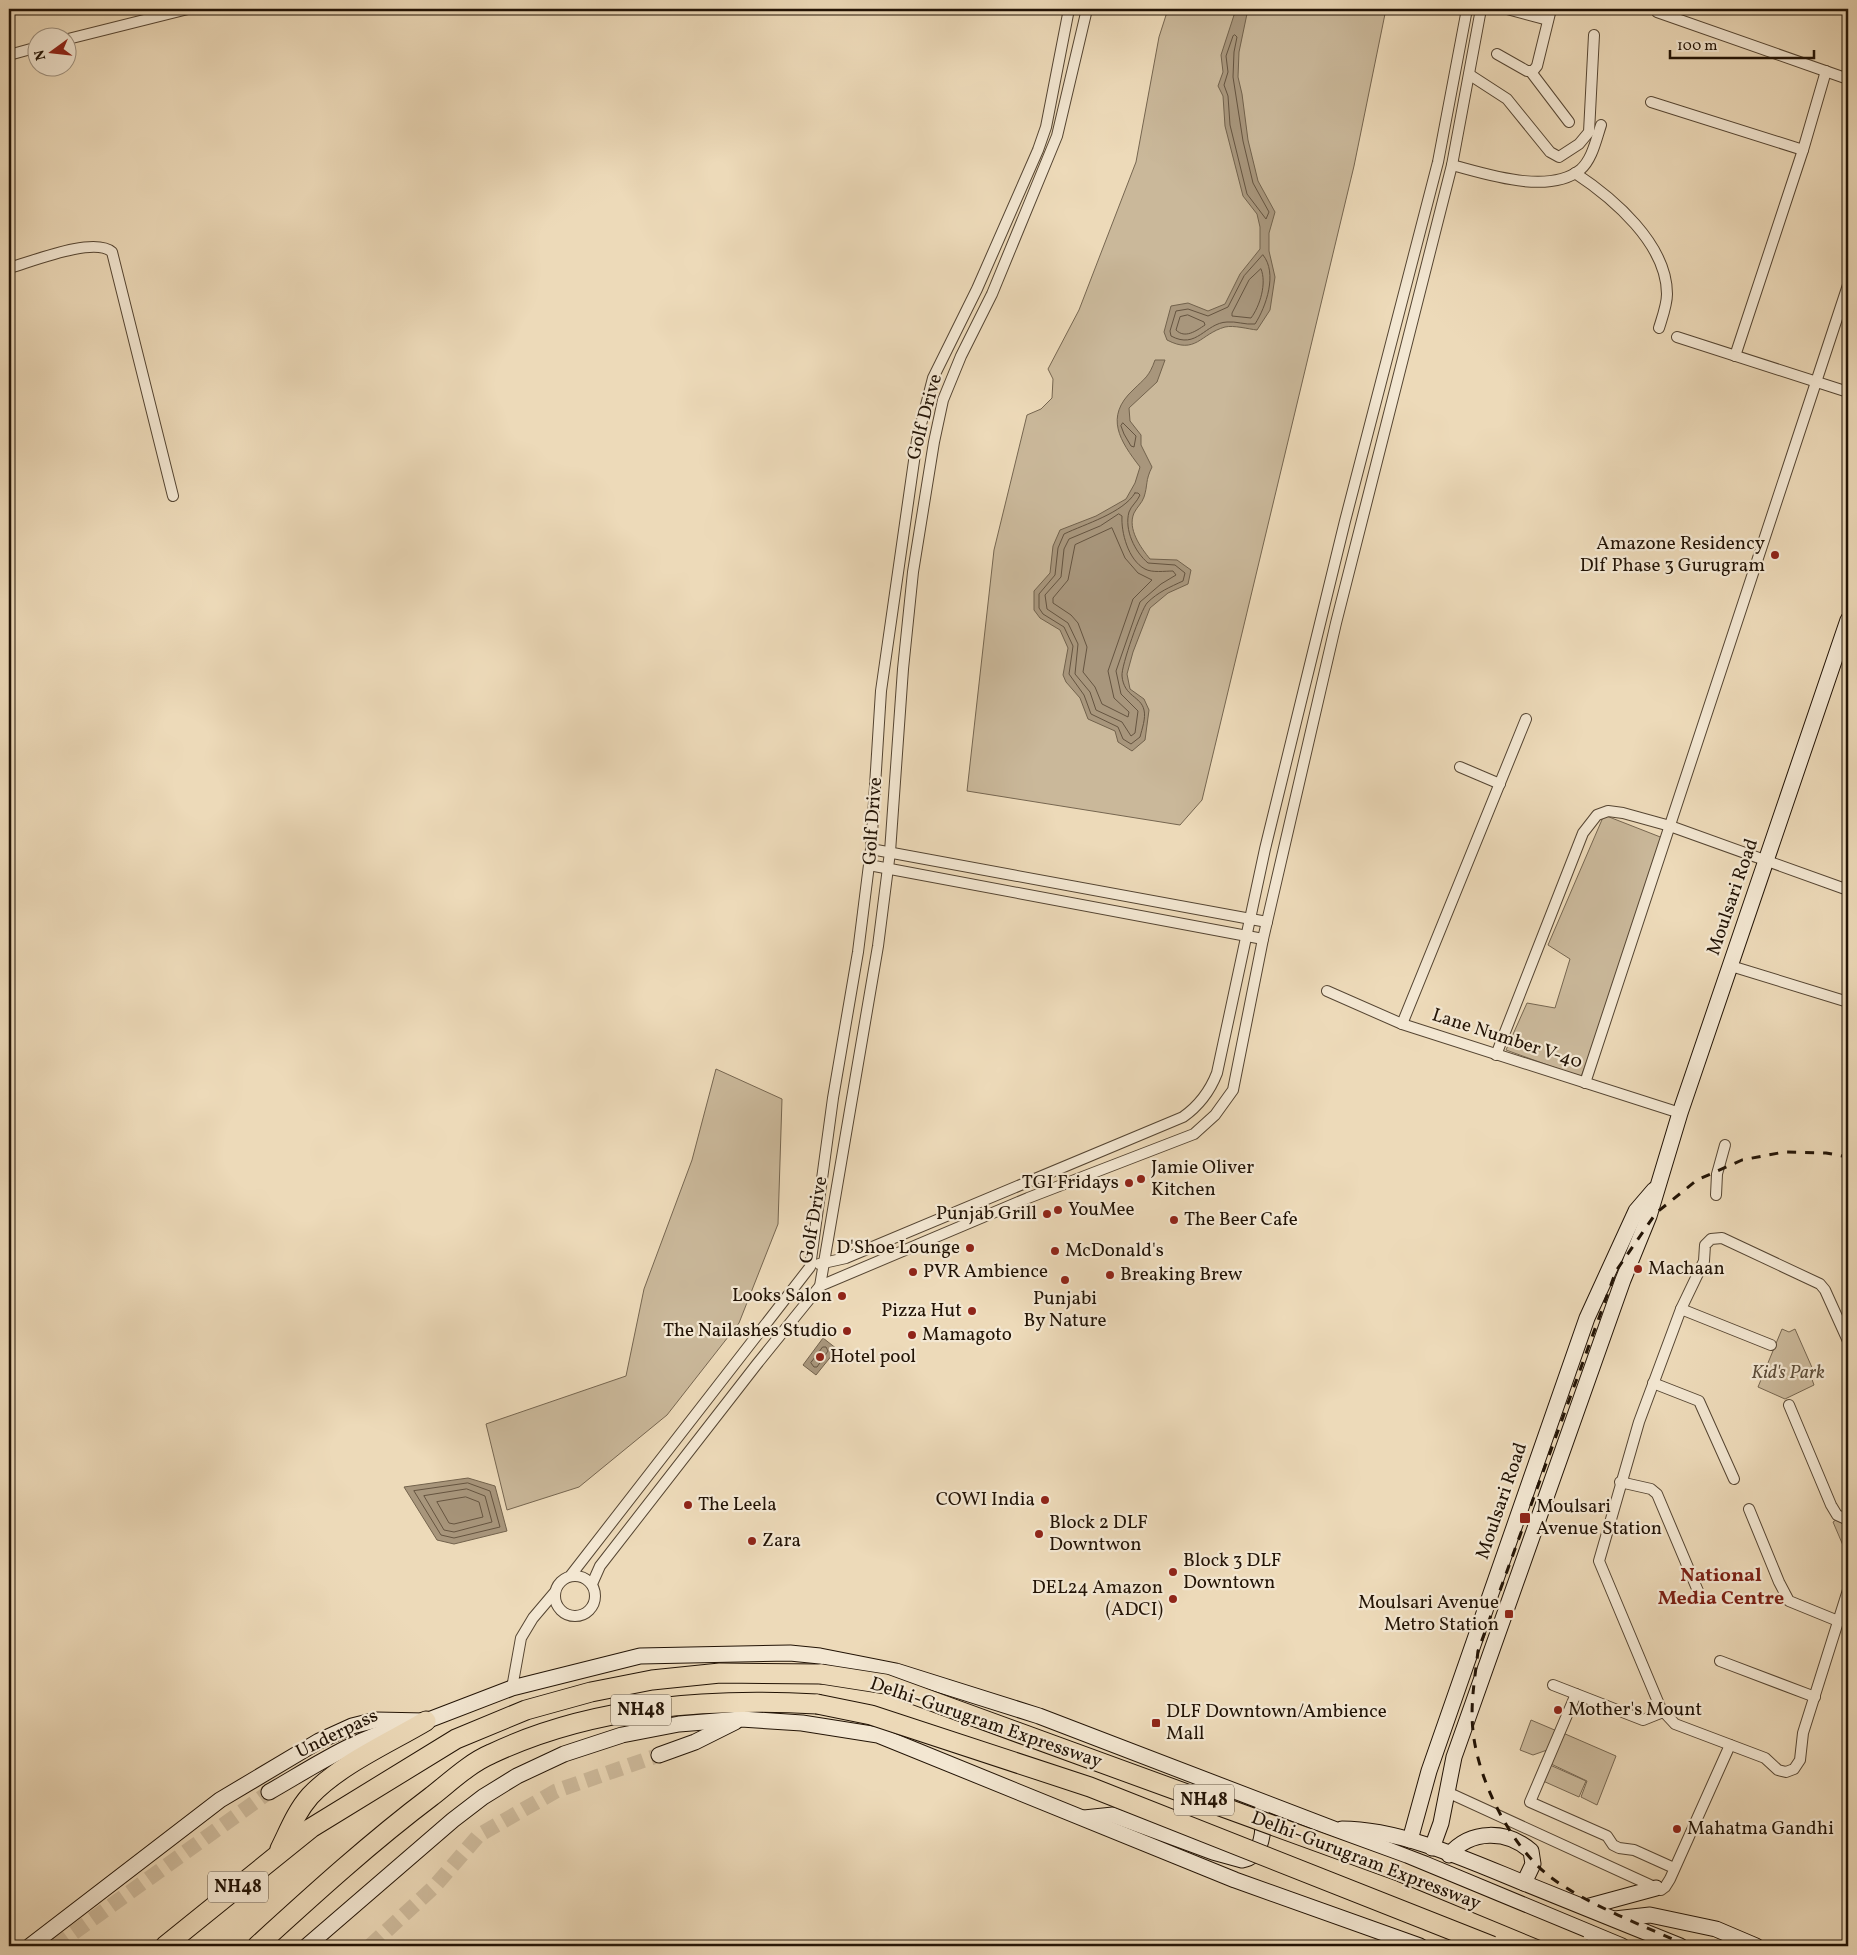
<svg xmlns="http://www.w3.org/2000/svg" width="1857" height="1955" font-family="Vollkorn,serif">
<rect width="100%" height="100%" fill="#eddab9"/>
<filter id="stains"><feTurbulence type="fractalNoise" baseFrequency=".004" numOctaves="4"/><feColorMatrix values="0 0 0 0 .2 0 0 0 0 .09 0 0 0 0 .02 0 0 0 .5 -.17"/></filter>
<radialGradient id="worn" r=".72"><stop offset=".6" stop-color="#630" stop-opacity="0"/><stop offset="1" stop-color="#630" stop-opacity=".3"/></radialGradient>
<g fill="#cab89a" stroke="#766650">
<path d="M1168 9H1386L1354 166 1202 800 1180 825 967 791 994 550 1027 415 1041 409 1052 398 1053 379 1048 369 1079 310 1136 162 1159 37Z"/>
<path d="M1604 815 1668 840 1581 1077 1506 1050 1527 1003 1555 1008 1570 959 1548 945Z"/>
<path d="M716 1069 782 1099 778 1224 739 1323 667 1415 579 1487 507 1510 486 1424 626 1376 644 1289 692 1160Z"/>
<path d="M1782 1329 1789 1332 1795 1329 1814 1372 1810 1374 1814 1385 1785 1399 1758 1387Z"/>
<path d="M1836 1520 1848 1526V1557L1833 1522Z"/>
<path d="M1531 1720 1557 1731 1550 1749 1533 1755 1520 1750Z"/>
<path d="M1563 1733 1616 1756 1597 1805 1581 1797 1587 1781 1549 1763Z"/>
<path d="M1550 1765 1586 1781 1579 1797 1543 1781Z"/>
</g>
<g fill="#a8967c" stroke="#72624c">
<path d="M1236 9H1248L1239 52 1238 77 1242 94 1248 140 1258 181 1275 212 1269 233V251L1275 277 1270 310 1257 330C1248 329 1234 325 1225 327 1200 334 1196 355 1167 340L1164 332 1171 306 1188 303 1208 311 1225 304 1240 274 1260 249V227L1257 214 1243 196 1225 126 1223 96 1218 86 1223 72 1221 55Z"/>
<path d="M1155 360H1165L1157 382 1129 408 1130 421 1141 435V445L1152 467C1145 481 1148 485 1144 497 1142 503 1137 507 1134 513 1127 529 1141 548 1150 559L1177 560 1191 570 1188 584 1168 593 1150 608 1133 652 1127 674 1130 689 1144 699 1149 710 1145 740 1132 751 1118 742 1115 731 1088 719 1080 698 1066 682 1063 675 1068 648 1060 630 1040 618 1034 610V591L1050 573 1053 546 1060 530 1096 516 1126 499 1135 483 1140 467C1120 441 1104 417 1133 390 1145 378 1149 377 1155 360Z"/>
<path d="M823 1338 837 1349 816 1375 803 1365Z"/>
<path d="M468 1478 495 1486 507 1531 454 1544 437 1540 404 1487Z"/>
</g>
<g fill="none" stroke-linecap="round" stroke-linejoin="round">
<g stroke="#655440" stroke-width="1">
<path d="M1235 35 1237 37 1234 52 1233 77 1243 141 1253 183 1269 212 1266 219 1247 194 1230 125 1228 96 1224 85 1228 72 1226 56 1233 36Z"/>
<path d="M1263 255C1278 273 1266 307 1255 324 1245 325 1236 321 1227 322 1205 323 1197 350 1171 336L1170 331 1176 311 1188 309 1208 316 1228 307 1244 276Z"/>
<path d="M1261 269C1267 283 1260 306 1251 318L1232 316V313L1249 280Z"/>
<path d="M1188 315 1204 322 1205 325C1196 331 1185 339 1176 330L1180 317Z"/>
<path d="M1123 423 1136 436 1134 447 1131 446 1124 434 1121 426Z"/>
<path d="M1135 493H1138L1140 495C1137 502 1131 506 1129 512 1124 530 1135 552 1148 563L1175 565 1185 573 1183 581C1170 587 1158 592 1147 603 1141 610 1121 666 1122 676 1124 697 1141 696 1144 710 1146 718 1142 729 1140 737L1131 744 1123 739 1118 727 1091 714 1084 695 1069 674 1073 646 1064 627 1043 614 1039 608V594L1055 575 1058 548 1064 534C1085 524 1123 513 1135 493Z"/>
<path d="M1119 514 1122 516C1121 532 1128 560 1145 569 1152 573 1165 571 1173 571L1176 575 1161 584 1140 602 1116 671 1121 694 1138 711 1135 733 1131 736 1122 722 1096 710 1090 692 1075 674 1078 644 1068 623 1047 609 1045 595 1061 577 1064 549 1069 539 1100 526Z"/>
<path d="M1112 528 1125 558 1138 573 1152 580 1133 599 1108 671 1114 698 1129 712 1128 717 1102 704 1095 687 1083 672 1087 647 1078 623 1071 615 1053 603V598L1068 580 1075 545Z"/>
<path d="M823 1347H826L828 1351 817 1367H814L811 1363Z"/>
<path d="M468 1483 490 1491 500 1527 454 1538 441 1535 414 1491Z"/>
<path d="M467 1489 485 1496 492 1522 454 1532 444 1530 424 1496Z"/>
<path d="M466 1497 479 1502 483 1517 454 1524 449 1523 437 1502Z"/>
</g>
<g stroke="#cfbc9e" stroke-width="15" stroke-dasharray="15 8" stroke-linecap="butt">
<path d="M55 1946 269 1792"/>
<path d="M370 1946 434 1887 479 1835 556 1791 659 1755"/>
</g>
<g stroke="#554532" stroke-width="12">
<g id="street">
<path d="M1507 9 1548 20"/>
<path d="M1657 12 1848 79"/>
<path d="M68 39 188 9"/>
<path d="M1497 54 1527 71H1533L1537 66 1551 9"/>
<path d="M9 55 38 47"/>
<path d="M1531 72 1569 122"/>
<path d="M1470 75 1507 99 1550 152 1559 157 1579 144 1589 132 1594 35"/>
<path d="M1651 102 1803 150"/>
<path d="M1452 165C1486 174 1548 195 1580 170 1592 160 1596 140 1601 125"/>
<path d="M1575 173C1613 198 1667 244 1667 294 1667 305 1662 318 1659 328"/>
<path d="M9 268C31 262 94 236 112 252L173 496"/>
<path d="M1677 337 1848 392"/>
<path d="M1735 356 1803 150 1826 71"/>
<path d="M1460 767 1500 784"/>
<path d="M871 849 1267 922"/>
<path d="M869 865 1263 939"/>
<path d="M1731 966 1848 1002"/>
<path d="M1327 991 1402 1024 1680 1113"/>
<path d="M1402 1024 1526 719"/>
<path d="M1496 1055 1583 833 1597 815 1608 811 1623 813 1670 826 1848 890"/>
<path d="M1585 1083 1848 285"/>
<path d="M1716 1195 1717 1174 1725 1145"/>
<path d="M819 1264 846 1258 1183 1117C1200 1105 1210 1091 1217 1073L1265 849 1345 521 1438 162 1467 9"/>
<path d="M820 1286 1028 1198 1194 1134 1215 1115 1233 1090 1263 939 1336 623 1452 165 1481 9"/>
<path d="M1681 1309 1771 1345"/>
<path d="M1848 1341 1825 1290 1820 1284 1722 1238 1711 1239 1705 1245 1704 1261 1681 1309 1639 1422 1599 1561 1661 1709 1675 1724 1765 1758 1778 1770 1786 1772 1794 1769 1800 1760 1803 1733 1848 1590"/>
<path d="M1653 1383 1699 1401 1734 1479"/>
<path d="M1789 1405 1831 1505 1837 1515 1848 1520"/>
<path d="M1620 1482 1651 1489 1657 1494 1698 1591"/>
<path d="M1749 1509 1779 1582 1789 1601 1838 1621"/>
<path d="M571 1575 810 1267 833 1098 858 952 871 849 881 691 917 440 933 378 977 289 1038 150 1046 127 1069 9"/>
<circle cx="575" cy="1596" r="20"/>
<path d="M592 1584 600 1566 757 1364 820 1286 878 946 890 852 903 669 913 572 934 442 943 400 961 356 992 294 1057 136 1087 9"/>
<path d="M1720 1661 1815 1697"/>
<path d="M1553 1685 1643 1720 1663 1712"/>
<path d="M512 1688 521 1638 533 1618 555 1592"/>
<path d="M1576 1694 1530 1802 1607 1836 1613 1845 1619 1848 1634 1850 1674 1868"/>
<path d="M1447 1792 1661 1890 1665 1887 1670 1879 1730 1745"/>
</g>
</g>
<g stroke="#221305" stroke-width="17">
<g id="secondary">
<path d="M659 1755 695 1742 735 1722"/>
<path d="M269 1792C313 1767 355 1738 405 1726"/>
<path d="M1084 1818 1113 1815 1213 1852 1242 1860C1263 1857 1265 1828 1261 1812"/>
<path d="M1342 1829C1401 1829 1470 1861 1524 1883 1576 1904 1628 1925 1680 1946"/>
<path d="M1410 1840 1429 1771 1587 1318 1636 1211 1654 1190"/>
<path d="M1432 1848 1441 1823 1454 1757 1623 1280 1649 1216 1680 1113 1848 620"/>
<path d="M1449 1855C1471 1829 1507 1830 1531 1851L1533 1864 1524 1883"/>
<path d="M1586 1907 1656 1888"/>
<path d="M1615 1919 1650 1915 1716 1929 1756 1946"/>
<path d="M30 1946 220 1800 319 1741 352 1726 376 1720 426 1721 512 1688 640 1656 790 1653 820 1656 896 1671 1039 1716 1425 1864 1622 1946"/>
<path d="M307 1946 453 1820 483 1797 517 1776 564 1754 622 1735 679 1724 741 1719 802 1723 878 1735 1235 1880 1420 1946"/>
</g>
</g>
<g stroke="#221305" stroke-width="21">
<g id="highway">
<path d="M280 1849C289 1831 296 1812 310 1796 339 1765 389 1743 426 1721"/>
<path d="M165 1946 311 1828 456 1739 526 1710 591 1692 652 1680 720 1673 821 1674"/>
<path d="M257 1946C314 1894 371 1842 432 1796 451 1781 470 1763 491 1754 592 1706 708 1698 817 1704"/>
</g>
</g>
<use href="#street" stroke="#f3e7d2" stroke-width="10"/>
<use href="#secondary" stroke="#f3e7d2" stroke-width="15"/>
<use href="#highway" stroke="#eddab9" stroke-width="19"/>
<path stroke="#221305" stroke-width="3" stroke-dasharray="9 9" stroke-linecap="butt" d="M1688 1946C1645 1926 1587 1905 1549 1876 1510 1845 1478 1780 1473 1731 1470 1704 1475 1678 1478 1651L1616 1271 1656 1213 1697 1180 1742 1160 1784 1152 1826 1153 1848 1157"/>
<g stroke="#221305" stroke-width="21" stroke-linecap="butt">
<g id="highway-bridge">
<path d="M821 1674 885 1684 1401 1872 1580 1946"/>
<path d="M817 1704 871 1715 1090 1787 1492 1946"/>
</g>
</g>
<use href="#highway-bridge" stroke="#eddab9" stroke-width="19"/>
</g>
<g fill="#8f2418" stroke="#f3e7d2" stroke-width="2">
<circle cx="1775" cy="555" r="5"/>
<circle cx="1141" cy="1179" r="5"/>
<circle cx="1129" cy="1183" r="5"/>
<circle cx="1058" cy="1210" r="5"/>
<circle cx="1047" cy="1214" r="5"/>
<circle cx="1174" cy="1220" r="5"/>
<circle cx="970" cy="1248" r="5"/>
<circle cx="1055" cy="1251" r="5"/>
<circle cx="1638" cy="1269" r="5"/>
<circle cx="913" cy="1272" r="5"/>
<circle cx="1110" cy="1275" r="5"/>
<circle cx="1065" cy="1280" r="5"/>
<circle cx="842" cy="1296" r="5"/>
<circle cx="972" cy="1311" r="5"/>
<circle cx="847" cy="1331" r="5"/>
<circle cx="912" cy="1335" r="5"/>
<circle cx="820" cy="1357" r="5"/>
<circle cx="1045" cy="1500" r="5"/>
<circle cx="688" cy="1505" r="5"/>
<rect x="1519" y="1512" width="12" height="12" rx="2.5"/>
<circle cx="1039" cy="1534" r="5"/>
<circle cx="752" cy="1541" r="5"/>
<circle cx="1173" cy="1572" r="5"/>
<circle cx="1173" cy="1599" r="5"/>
<rect x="1504" y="1609" width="10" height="10" rx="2.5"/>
<circle cx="1558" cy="1710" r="5"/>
<rect x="1151" y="1718" width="10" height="10" rx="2.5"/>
<circle cx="1677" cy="1829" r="5"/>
</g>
<g text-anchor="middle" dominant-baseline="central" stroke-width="4.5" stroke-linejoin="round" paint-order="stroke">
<g fill="#f3e7d2" stroke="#615342" stroke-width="1">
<rect x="611" y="1694.5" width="60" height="31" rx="4"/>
<rect x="1174" y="1784.5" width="60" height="31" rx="4"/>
<rect x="208" y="1871.5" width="60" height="31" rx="4"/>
</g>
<g font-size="18" font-weight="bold" fill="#221305">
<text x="641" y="1710">NH48</text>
<text x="1204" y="1800">NH48</text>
<text x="238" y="1887">NH48</text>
</g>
<g font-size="19" fill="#221305" stroke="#f3e7d2">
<text transform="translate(925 417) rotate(-75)">Golf Drive</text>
<text transform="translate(873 821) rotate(-86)">Golf Drive</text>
<text transform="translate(1733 897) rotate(-71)">Moulsari Road</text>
<text transform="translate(1507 1039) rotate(18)">Lane Number V-40</text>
<text transform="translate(814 1220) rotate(-80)">Golf Drive</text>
<text transform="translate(1502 1501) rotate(-71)">Moulsari Road</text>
<text transform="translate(986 1723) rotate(19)">Delhi-Gurugram Expressway</text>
<text transform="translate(337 1734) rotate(-26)">Underpass</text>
<text transform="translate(1366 1861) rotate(21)">Delhi-Gurugram Expressway</text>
</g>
<g font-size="19" fill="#221305" stroke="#f3e7d2" text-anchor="start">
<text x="1765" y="544" text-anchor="end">Amazone Residency<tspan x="1765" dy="22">Dlf Phase 3 Gurugram</tspan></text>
<text x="1151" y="1168">Jamie Oliver<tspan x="1151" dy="22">Kitchen</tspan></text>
<text x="1119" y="1183" text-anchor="end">TGI Fridays</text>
<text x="1068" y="1210">YouMee</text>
<text x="1037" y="1214" text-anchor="end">Punjab Grill</text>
<text x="1184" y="1220">The Beer Cafe</text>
<text x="960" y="1248" text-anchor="end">D'Shoe Lounge</text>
<text x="1065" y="1251">McDonald's</text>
<text x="1648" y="1269">Machaan</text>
<text x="923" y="1272">PVR Ambience</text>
<text x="1120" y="1275">Breaking Brew</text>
<text x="832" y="1296" text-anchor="end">Looks Salon</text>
<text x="1065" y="1299" text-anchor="middle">Punjabi<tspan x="1065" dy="22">By Nature</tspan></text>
<text x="962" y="1311" text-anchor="end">Pizza Hut</text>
<text x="837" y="1331" text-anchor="end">The Nailashes Studio</text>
<text x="922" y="1335">Mamagoto</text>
<text x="830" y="1357">Hotel pool</text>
<text x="1035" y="1500" text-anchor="end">COWI India</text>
<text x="698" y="1505">The Leela</text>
<text x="1536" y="1507">Moulsari<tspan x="1536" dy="22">Avenue Station</tspan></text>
<text x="1049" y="1523">Block 2 DLF<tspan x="1049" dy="22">Downtwon</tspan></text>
<text x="762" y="1541">Zara</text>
<text x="1183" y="1561">Block 3 DLF<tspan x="1183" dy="22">Downtown</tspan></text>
<text x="1163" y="1588" text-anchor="end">DEL24 Amazon<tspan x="1163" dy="22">(ADCI)</tspan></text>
<text x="1499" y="1603" text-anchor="end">Moulsari Avenue<tspan x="1499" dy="22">Metro Station</tspan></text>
<text x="1568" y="1710">Mother's Mount</text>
<text x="1166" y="1712">DLF Downtown/Ambience<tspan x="1166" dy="22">Mall</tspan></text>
<text x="1687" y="1829">Mahatma Gandhi</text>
</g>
<g font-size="19" font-style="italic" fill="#5d4d39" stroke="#f3e7d2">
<text x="1788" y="1373">Kid's Park</text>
</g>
<g font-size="20" font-weight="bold" fill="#7a1f14" stroke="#f3e7d2">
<text x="1721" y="1576">National<tspan x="1721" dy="23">Media Centre</tspan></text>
</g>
</g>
<rect width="1857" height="1955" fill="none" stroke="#eddab9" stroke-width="30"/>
<rect x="10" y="10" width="1837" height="1935" fill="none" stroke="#221305" stroke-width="2.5"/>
<rect x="15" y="15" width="1827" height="1925" fill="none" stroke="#221305"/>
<g transform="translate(52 52) rotate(255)"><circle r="24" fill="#f3e7d2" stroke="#9f9280"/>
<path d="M0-4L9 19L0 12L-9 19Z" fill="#8f2418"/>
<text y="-8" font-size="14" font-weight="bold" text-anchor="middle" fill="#221305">N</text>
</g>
<path d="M1670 50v8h144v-8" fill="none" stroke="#221305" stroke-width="2.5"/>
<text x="1677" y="50" font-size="15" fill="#221305" stroke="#f3e7d2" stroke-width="4" paint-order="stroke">100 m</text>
<rect width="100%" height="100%" filter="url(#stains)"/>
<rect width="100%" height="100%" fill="url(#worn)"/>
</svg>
